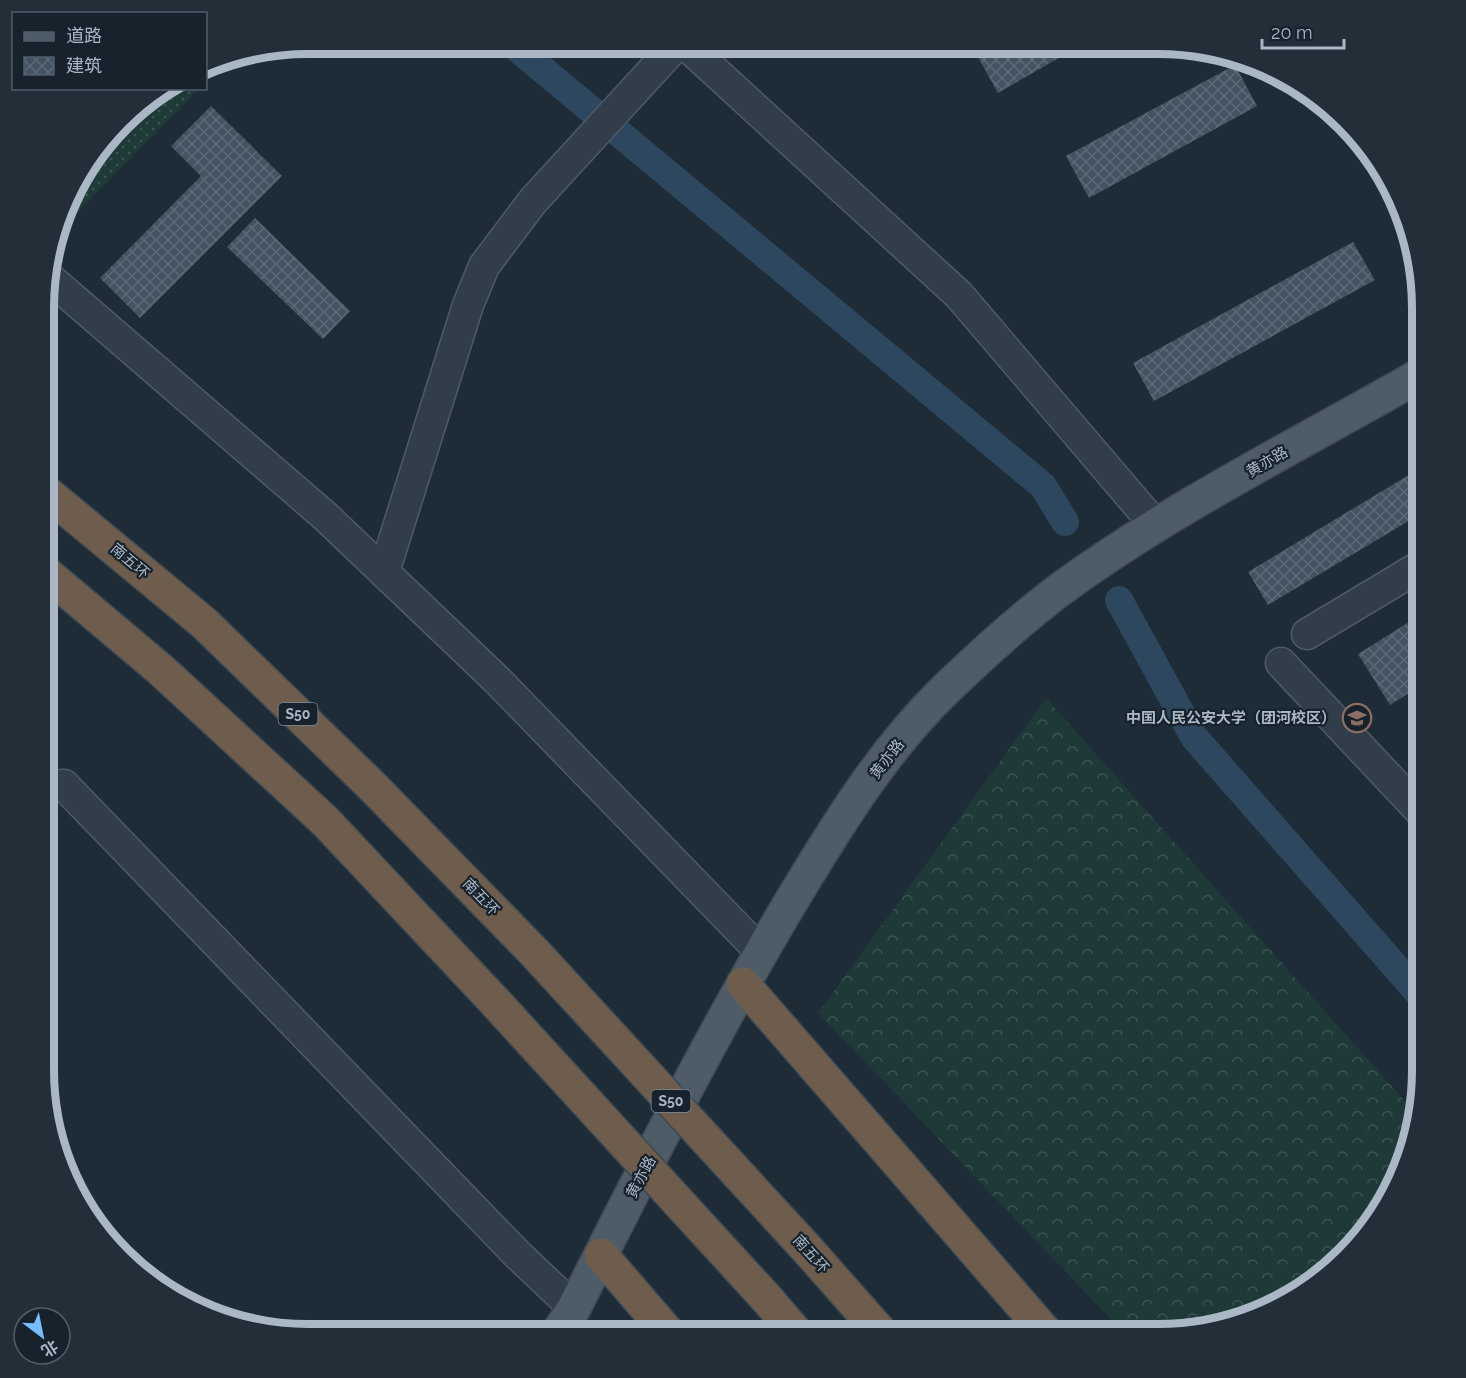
<svg xmlns="http://www.w3.org/2000/svg" width="1466" height="1378" font-family="Raleway,'Noto Sans SC',sans-serif">
<defs>
<pattern id="forest-crowns" width="20" height="18" patternUnits="userSpaceOnUse" patternTransform="scale(1.5)"><rect width="20" height="18" fill="#1f3838"/><path d="M2 6a3 3 0 1 1 6 0M12 15a3 3 0 1 1 6 0" fill="none" stroke="#3d5353"/></pattern>
<pattern id="park-dots" width="8" height="8" patternUnits="userSpaceOnUse" patternTransform="scale(1.5)"><rect width="8" height="8" fill="#1f3838"/><path d="M2 2h.1M6 6h.1" fill="none" stroke="#3d5353" stroke-width="1.8" stroke-linecap="round"/></pattern>
<pattern id="building-cross-hatch" width="8" height="8" patternUnits="userSpaceOnUse" patternTransform="scale(1.5)"><rect width="8" height="8" fill="#435362"/><path d="M0 0l8 8M0 8l8-8" fill="none" stroke="#5b6a77"/></pattern>
</defs>
<rect width="100%" height="100%" fill="#1d2c37"/>
<path fill="url(#forest-crowns)" d="M1046 698 1413 1110 1395 1187 1332 1269 1259 1314 1175 1334H1125L818 1013Z"/>
<path fill="url(#park-dots)" d="M169 89H199L58 232 79 176 134 109Z"/>
<g fill="none" stroke-linecap="round" stroke-linejoin="round">
<g stroke="#2d485e" stroke-width="28">
<path d="M512 44 1043 486 1065 522"/>
<path d="M1119 600 1194 737 1422 997"/>
</g>
</g>
<g fill="url(#building-cross-hatch)">
<path d="M984 44H1083L998 93 974 50Z"/>
<path d="M1235 65 1257 106 1089 198 1066 156Z"/>
<path d="M211 106 282 176 140 318 100 278 201 176 171 146Z"/>
<path d="M255 218 350 311 323 339 227 247Z"/>
<path d="M1353 242 1375 280 1154 401 1133 363Z"/>
<path d="M1422 467V513L1268 605 1248 572Z"/>
<path d="M1422 614V685L1390 705 1358 654Z"/>
</g>
<g fill="none" stroke-linecap="round" stroke-linejoin="round">
<g stroke="#4e5b66" stroke-width="33">
<g id="minor">
<path d="M685 44 959 295 1156 526"/>
<path d="M48 277 325 516 497 680 761 952"/>
<path d="M384 572 468 305 484 266 533 201 677 44"/>
<path d="M1307 634 1422 565"/>
<path d="M1281 663 1422 813"/>
<path d="M46 787 64 785 518 1255 574 1308"/>
</g>
</g>
<g stroke="#3d4954" stroke-width="36">
<path id="primary" d="M557 1334 574 1308C643 1171 713 1032 792 900 836 827 883 750 945 690 981 655 1019 621 1058 591 1171 508 1300 444 1422 374"/>
</g>
<g stroke="#3c4852" stroke-width="36">
<g id="motorway">
<path d="M47 493 204 623 373 787 534 952"/>
<path d="M47 574 161 670 325 821 497 1004"/>
<path d="M743 984 1047 1334"/>
<path d="M807 1249 882 1334"/>
<path d="M601 1255 669 1334"/>
<path d="M768 1300 797 1334"/>
</g>
</g>
<use href="#minor" stroke="#313d48" stroke-width="30"/>
<use href="#primary" stroke="#4e5c68" stroke-width="33"/>
<use href="#motorway" stroke="#6e5d4d" stroke-width="33"/>
<g stroke="#3c4852" stroke-width="36" stroke-linecap="butt">
<g id="motorway-bridge">
<path d="M534 952 807 1249"/>
<path d="M497 1004 768 1300"/>
</g>
</g>
<use href="#motorway-bridge" stroke="#6e5d4d" stroke-width="33"/>
</g>
<defs>
<g id="university-ring" transform="scale(1.5)"><circle r="9.5" fill="#17222c" stroke="#8d6e63" stroke-width="1.5"/><path d="M0-5L7-2L0 1L-7-2ZM-4 1L0 2.5L4 1V4Q0 6-4 4Z" fill="#8d6e63"/></g>
</defs>
<g fill-rule="evenodd">
<use href="#university-ring" x="1357" y="718"/>
</g>
<g text-anchor="middle" dominant-baseline="central" stroke-width="4.5" stroke-linejoin="round" paint-order="stroke">
<g fill="#17222c" stroke="#7e8b97" stroke-width="1.5">
<rect x="278.5" y="703" width="39" height="22" rx="4.5"/>
<rect x="651.5" y="1090" width="39" height="22" rx="4.5"/>
</g>
<g font-size="14" font-weight="bold" fill="#aab8c5">
<text x="298" y="714">S50</text>
<text x="671" y="1101">S50</text>
</g>
<g font-size="15" fill="#aab8c5" stroke="#17222c">
<text transform="translate(1267 462) rotate(-30)">黄亦路</text>
<text transform="translate(130 561) rotate(40)">南五环</text>
<text transform="translate(887 759) rotate(-52)">黄亦路</text>
<text transform="translate(481 897) rotate(46)">南五环</text>
<text transform="translate(641 1177) rotate(-62)">黄亦路</text>
<text transform="translate(811 1254) rotate(48)">南五环</text>
</g>
<g font-size="15" font-weight="bold" fill="#aab8c5" stroke="#17222c" text-anchor="end">
<text x="1336" y="718">中国人民公安大学（团河校区）</text>
</g>
</g>
<path d="M0 0H1466V1378H0ZM308 54H1158A254 254 0 0 1 1412 308V1070A254 254 0 0 1 1158 1324H308A254 254 0 0 1 54 1070V308A254 254 0 0 1 308 54Z" fill="#232e38" fill-rule="evenodd"/>
<path fill="none" stroke="#aab8c5" stroke-width="8" d="M308 54H1158A254 254 0 0 1 1412 308V1070A254 254 0 0 1 1158 1324H308A254 254 0 0 1 54 1070V308A254 254 0 0 1 308 54Z"/>
<rect x="12" y="12" width="195" height="78" fill="#17222c" stroke="#525e69" stroke-width="1.5"/>
<rect x="24" y="32" width="30" height="9" fill="#4e5c68" stroke="#525e69" stroke-width="1.5"/>
<text x="66" y="42" font-size="18" fill="#aab8c5">道路</text>
<rect x="24" y="57" width="30" height="18" fill="url(#building-cross-hatch)" stroke="#525e69" stroke-width="1.5"/>
<text x="66" y="72" font-size="18" fill="#aab8c5">建筑</text>
<g transform="translate(42 1336) rotate(148)"><circle r="28" fill="#17222c" stroke="#525e69" stroke-width="1.5"/>
<path d="M0-4.5L10 22L0 15L-10 22Z" fill="#76bcff"/>
<text y="-9" font-size="16" font-weight="bold" text-anchor="middle" fill="#aab8c5">北</text>
</g>
<path d="M1262 39v9h82v-9" fill="none" stroke="#aab8c5" stroke-width="3"/>
<text x="1271" y="39" font-size="18" fill="#aab8c5" stroke="#17222c" stroke-width="4.5" paint-order="stroke">20 m</text>
</svg>
